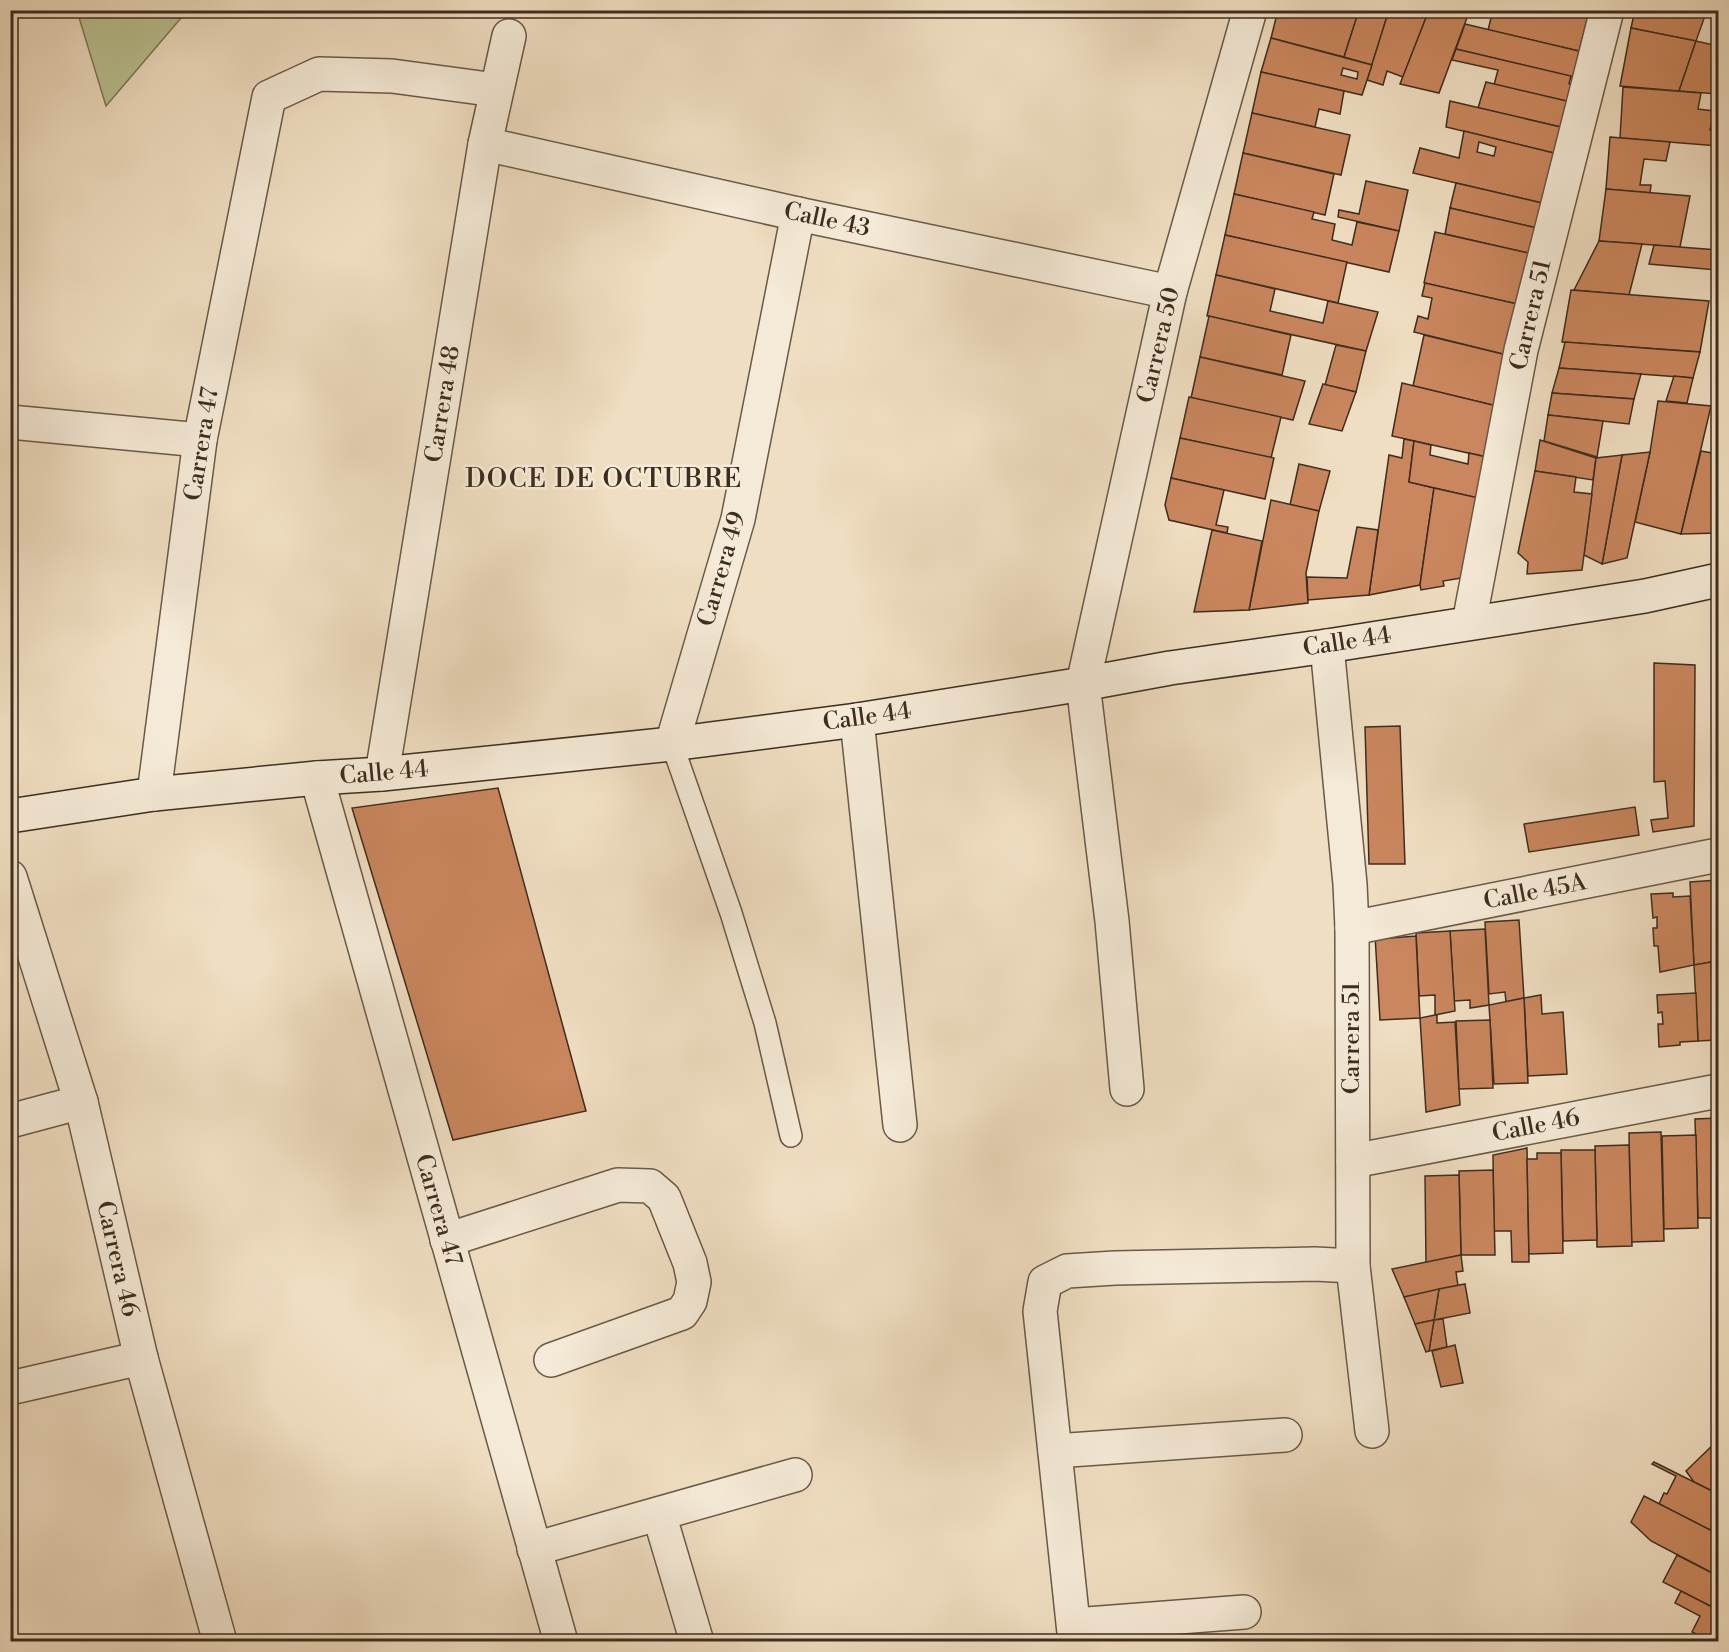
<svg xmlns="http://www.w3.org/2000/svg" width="1729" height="1652" font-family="'Libre Bodoni',serif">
<rect width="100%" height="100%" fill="#f0dec2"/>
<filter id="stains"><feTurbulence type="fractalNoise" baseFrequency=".00333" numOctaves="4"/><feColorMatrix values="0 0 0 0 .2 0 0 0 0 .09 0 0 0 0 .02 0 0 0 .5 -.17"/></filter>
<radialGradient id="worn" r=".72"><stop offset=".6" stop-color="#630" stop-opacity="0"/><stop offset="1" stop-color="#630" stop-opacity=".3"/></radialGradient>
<path fill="#bbc192" stroke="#7c7758" stroke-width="1.5" d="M77 11V10L187 11 106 106Z"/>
<g fill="#ca865e" stroke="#3d2d1f" stroke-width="1.5" fill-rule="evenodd">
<path d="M1278 10H1322L1336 12 1337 10H1359L1344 57 1271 38Z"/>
<path d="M1359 10H1389L1372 65 1344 57Z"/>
<path d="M1389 10H1429L1403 77 1387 71 1383 85 1367 80Z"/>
<path d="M1429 10H1450L1468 15 1439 93 1400 84Z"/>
<path d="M1493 10H1566L1588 16 1579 51 1488 30Z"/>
<path d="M1635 10H1707L1696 41 1631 28Z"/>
<path d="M1465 24 1583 52 1577 78 1456 49Z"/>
<path d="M1631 28 1696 41 1679 91 1620 86Z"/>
<path d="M1271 38 1372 65 1362 95 1261 72ZM1343 68 1358 72 1357 79 1341 75Z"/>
<path d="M1696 41 1718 46V94L1679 91Z"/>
<path d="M1456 49 1571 76 1569 84 1575 85 1571 102 1494 85 1498 70 1452 60Z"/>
<path d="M1261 72 1344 91 1340 114 1319 109 1315 127 1252 113Z"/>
<path d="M1486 82 1571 102 1565 128 1478 108Z"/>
<path d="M1623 87 1701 93 1698 109 1714 111 1710 130H1718V146L1620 138Z"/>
<path d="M1450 101 1565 128 1558 154 1446 127Z"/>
<path d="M1252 113 1350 135 1341 175 1243 153Z"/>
<path d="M1464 131 1558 154 1542 203 1413 173 1420 148 1459 158ZM1479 142 1496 147 1494 156 1477 152Z"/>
<path d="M1610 137 1670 142 1666 161 1644 159 1640 185H1651L1650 193 1606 189Z"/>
<path d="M1243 153 1334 174 1325 215 1234 194Z"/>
<path d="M1366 181 1408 190 1399 231 1338 217 1339 210 1359 214Z"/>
<path d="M1456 183 1542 203 1537 228 1450 208Z"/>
<path d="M1606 189 1690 196 1680 247 1599 241Z"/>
<path d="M1234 194 1314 212 1312 219 1335 224 1332 240 1352 245 1357 222 1399 231 1389 272 1225 235Z"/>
<path d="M1450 208 1537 228V255L1445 234Z"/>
<path d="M1435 232 1537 255 1526 306 1424 283Z"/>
<path d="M1225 235 1347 262 1338 303 1216 275Z"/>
<path d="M1599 241 1642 244 1629 295 1574 290Z"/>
<path d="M1654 245 1718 250 1717 270 1649 264Z"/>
<path d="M1216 275 1275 289 1270 311 1323 323 1328 301 1378 312 1366 351 1207 316Z"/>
<path d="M1425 283 1526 306 1515 357 1414 332 1418 316 1428 319 1432 298 1422 296Z"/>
<path d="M1571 290 1709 301 1700 352 1562 342Z"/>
<path d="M1209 316 1291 335 1282 375 1200 357Z"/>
<path d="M1424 335 1515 357 1505 408 1413 386Z"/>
<path d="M1565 342 1657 349 1700 352 1693 378 1559 368Z"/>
<path d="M1336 345 1366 351 1356 392 1325 385Z"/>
<path d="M1200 357 1305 381 1293 420 1191 398Z"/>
<path d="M1559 368 1641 374 1634 399 1552 393Z"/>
<path d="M1674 376 1693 378 1687 403 1666 401Z"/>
<path d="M1402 383 1505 408 1495 459 1392 436Z"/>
<path d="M1323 384 1356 392 1342 431 1309 424Z"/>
<path d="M1552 393 1634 399 1629 424 1548 415Z"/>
<path d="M1189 397 1281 417 1271 458 1180 438Z"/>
<path d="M1658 401 1711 406 1681 534 1635 522 1650 452Z"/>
<path d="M1548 415 1603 421 1597 457 1544 441Z"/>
<path d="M1180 438 1274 458 1265 499 1171 478Z"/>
<path d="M1404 439 1414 441 1409 482 1434 488 1420 585 1369 595 1389 455 1402 458Z"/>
<path d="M1540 440 1596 458 1593 480 1535 471Z"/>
<path d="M1414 441 1431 445 1430 455 1468 464 1469 453 1495 459 1486 500 1409 482Z"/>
<path d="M1701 451 1718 454V533L1681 534Z"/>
<path d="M1650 452 1627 558 1602 564 1622 455Z"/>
<path d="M1622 455 1605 548 1602 564 1584 555 1596 458Z"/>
<path d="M1299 464 1330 471 1319 511 1290 505Z"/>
<path d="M1535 471 1576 477 1574 492 1592 494 1582 570 1527 574 1528 562 1518 553Z"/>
<path d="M1171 478 1224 490 1216 525 1228 527 1227 533 1169 520 1165 505Z"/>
<path d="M1434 488 1492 501 1467 577 1443 581 1444 586 1421 590 1420 585Z"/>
<path d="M1271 500 1319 511 1306 573 1308 603 1249 610Z"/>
<path d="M1357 527 1378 530 1369 595 1308 600 1307 577 1347 578Z"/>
<path d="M1212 530 1262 541 1249 610 1194 612Z"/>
<path d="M1654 663 1695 665 1694 826 1653 832 1651 820 1668 818 1665 781 1654 782Z"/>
<path d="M1400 726 1405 864H1369L1365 727Z"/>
<path d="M498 788 586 1111 453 1140 352 808Z"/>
<path d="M1635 807 1639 835 1529 852 1524 824Z"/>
<path d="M1718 880V961L1694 965 1690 882Z"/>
<path d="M1673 893V897L1690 896 1694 965 1660 972 1658 946H1654L1653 928H1657V917L1653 918 1651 894Z"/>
<path d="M1519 920 1524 998 1506 1002 1505 992 1489 994 1485 922Z"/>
<path d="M1485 929 1489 1005 1470 1008V1000L1454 1001 1450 931Z"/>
<path d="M1450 931 1455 1011 1435 1015V995L1419 996 1416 933Z"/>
<path d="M1375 935H1390L1391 938 1416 936 1420 1018 1380 1020Z"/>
<path d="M1711 962 1712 988 1718 987V1036H1714L1715 1040 1698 1041 1694 965Z"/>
<path d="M1696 993 1698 1041 1680 1042V1045L1659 1047 1658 1024H1663L1662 1012 1658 1013 1657 995Z"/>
<path d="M1541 995 1542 1014 1563 1012 1567 1074 1528 1076 1524 998Z"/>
<path d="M1524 998 1528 1083 1494 1084 1489 1005Z"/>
<path d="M1435 1015H1437V1023L1455 1022 1460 1105 1426 1112 1420 1018Z"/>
<path d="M1490 1020 1493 1088 1459 1089 1456 1021Z"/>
<path d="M1718 1118V1218H1698L1695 1119Z"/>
<path d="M1661 1132 1664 1241 1631 1242 1629 1133Z"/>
<path d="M1696 1135 1698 1228 1664 1229 1662 1136Z"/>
<path d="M1629 1145 1632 1246 1597 1247 1595 1146Z"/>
<path d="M1527 1148 1529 1262H1512L1511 1231H1494L1493 1155Z"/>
<path d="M1561 1150H1595L1597 1240 1563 1241Z"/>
<path d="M1537 1153H1561L1563 1253 1529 1254 1527 1159H1537Z"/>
<path d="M1493 1170 1495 1255H1461L1459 1171Z"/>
<path d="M1459 1175 1461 1255 1426 1263 1425 1176Z"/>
<path d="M1461 1255 1463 1271 1456 1272 1458 1286 1404 1297 1392 1269Z"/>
<path d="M1465 1284 1470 1313 1434 1320 1439 1289Z"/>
<path d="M1439 1289 1434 1320 1415 1324 1404 1297Z"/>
<path d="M1443 1319 1447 1347 1429 1351 1434 1320Z"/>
<path d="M1434 1320 1429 1351 1426 1352 1415 1324Z"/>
<path d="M1455 1345 1463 1383 1441 1387 1432 1351Z"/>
<path d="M1718 1440V1494L1694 1482 1686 1471Z"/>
<path d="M1654 1462 1718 1494V1534L1659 1504 1664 1493 1667 1494 1676 1476 1652 1464Z"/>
<path d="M1644 1496 1718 1534V1576L1651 1541 1631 1522Z"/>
<path d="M1677 1555 1718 1576V1603L1716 1609 1663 1582Z"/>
<path d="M1681 1591 1718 1610V1642H1712L1692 1632 1700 1616 1675 1603Z"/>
</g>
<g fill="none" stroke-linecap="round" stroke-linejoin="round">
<g stroke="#6a5948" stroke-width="24">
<path id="service" d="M672 744 731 913 765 1023 791 1136"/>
</g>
<g stroke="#6a5948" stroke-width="36">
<g id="minor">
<path d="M485 144 798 214 1170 292"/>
<path d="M10 422 200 440"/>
<path d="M1469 623 1521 350 1607 10"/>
<path d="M1327 646 1350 884 1352 928 1353 1266 1372 1431"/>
<path d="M857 720 900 1125"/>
<path d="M672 744 738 519 798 214"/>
<path d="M382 774 485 144 509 36"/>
<path d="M317 778 561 1642"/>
<path d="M154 794 200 440 269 97 319 74 392 76 496 90"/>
<path d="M10 877 81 1102 141 1358 220 1642"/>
<path d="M1352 928 1718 855"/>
<path d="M1127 1089 1112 921 1083 684 1170 292 1250 10"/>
<path d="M10 1121 81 1102"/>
<path d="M1353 1161 1718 1091"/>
<path d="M447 1240 618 1185 650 1186 664 1198 690 1263 694 1282 690 1301 682 1313 551 1360"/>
<path d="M10 1388 141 1358"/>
<path d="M1055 1451 1285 1435"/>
<path d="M659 1514 697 1642"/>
<path d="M534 1549 795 1475"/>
<path d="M1074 1625 1244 1612"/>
<path d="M1075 1642 1040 1311 1045 1282 1067 1271 1115 1268 1315 1264 1353 1266"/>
</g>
</g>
<g stroke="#3d2d1f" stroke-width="36">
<path id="secondary" d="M10 816 154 794 317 778 382 774 672 744 857 720 1083 684 1170 668 1327 646 1645 596 1718 580"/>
</g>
<use href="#service" stroke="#f5ead7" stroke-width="21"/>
<use href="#minor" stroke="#f5ead7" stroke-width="33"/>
<use href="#secondary" stroke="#f5ead7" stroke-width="33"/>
</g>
<g text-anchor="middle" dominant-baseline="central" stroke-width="5" stroke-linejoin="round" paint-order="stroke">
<g font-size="24" fill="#3d2d1f" stroke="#f5ead7">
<text transform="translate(827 220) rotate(12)">Calle 43</text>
<text transform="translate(1531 315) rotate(-77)">Carrera 51</text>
<text transform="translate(1159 345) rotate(-77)">Carrera 50</text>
<text transform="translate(443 404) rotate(-81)">Carrera 48</text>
<text transform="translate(202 444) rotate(-81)">Carrera 47</text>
<text transform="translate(722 569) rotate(-74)">Carrera 49</text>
<text transform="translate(1347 642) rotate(-9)">Calle 44</text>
<text transform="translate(867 717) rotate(-8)">Calle 44</text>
<text transform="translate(384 773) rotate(-5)">Calle 44</text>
<text transform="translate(1535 892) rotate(-11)">Calle 45A</text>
<text transform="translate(1352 1038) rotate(-90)">Carrera 51</text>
<text transform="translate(1536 1126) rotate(-11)">Calle 46</text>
<text transform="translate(438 1210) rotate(74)">Carrera 47</text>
<text transform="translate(117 1259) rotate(77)">Carrera 46</text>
</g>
<g font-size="26" letter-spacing="1.5" fill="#3d2d1f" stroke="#f5ead7">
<text x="604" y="479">DOCE DE OCTUBRE</text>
</g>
</g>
<rect width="1729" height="1652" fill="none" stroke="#f0dec2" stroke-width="36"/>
<rect x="12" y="12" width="1705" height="1628" fill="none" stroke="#3d2d1f" stroke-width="3"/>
<rect x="18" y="18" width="1693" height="1616" fill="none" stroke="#3d2d1f" stroke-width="1.5"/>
<rect width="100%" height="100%" filter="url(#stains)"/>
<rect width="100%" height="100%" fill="url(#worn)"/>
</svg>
